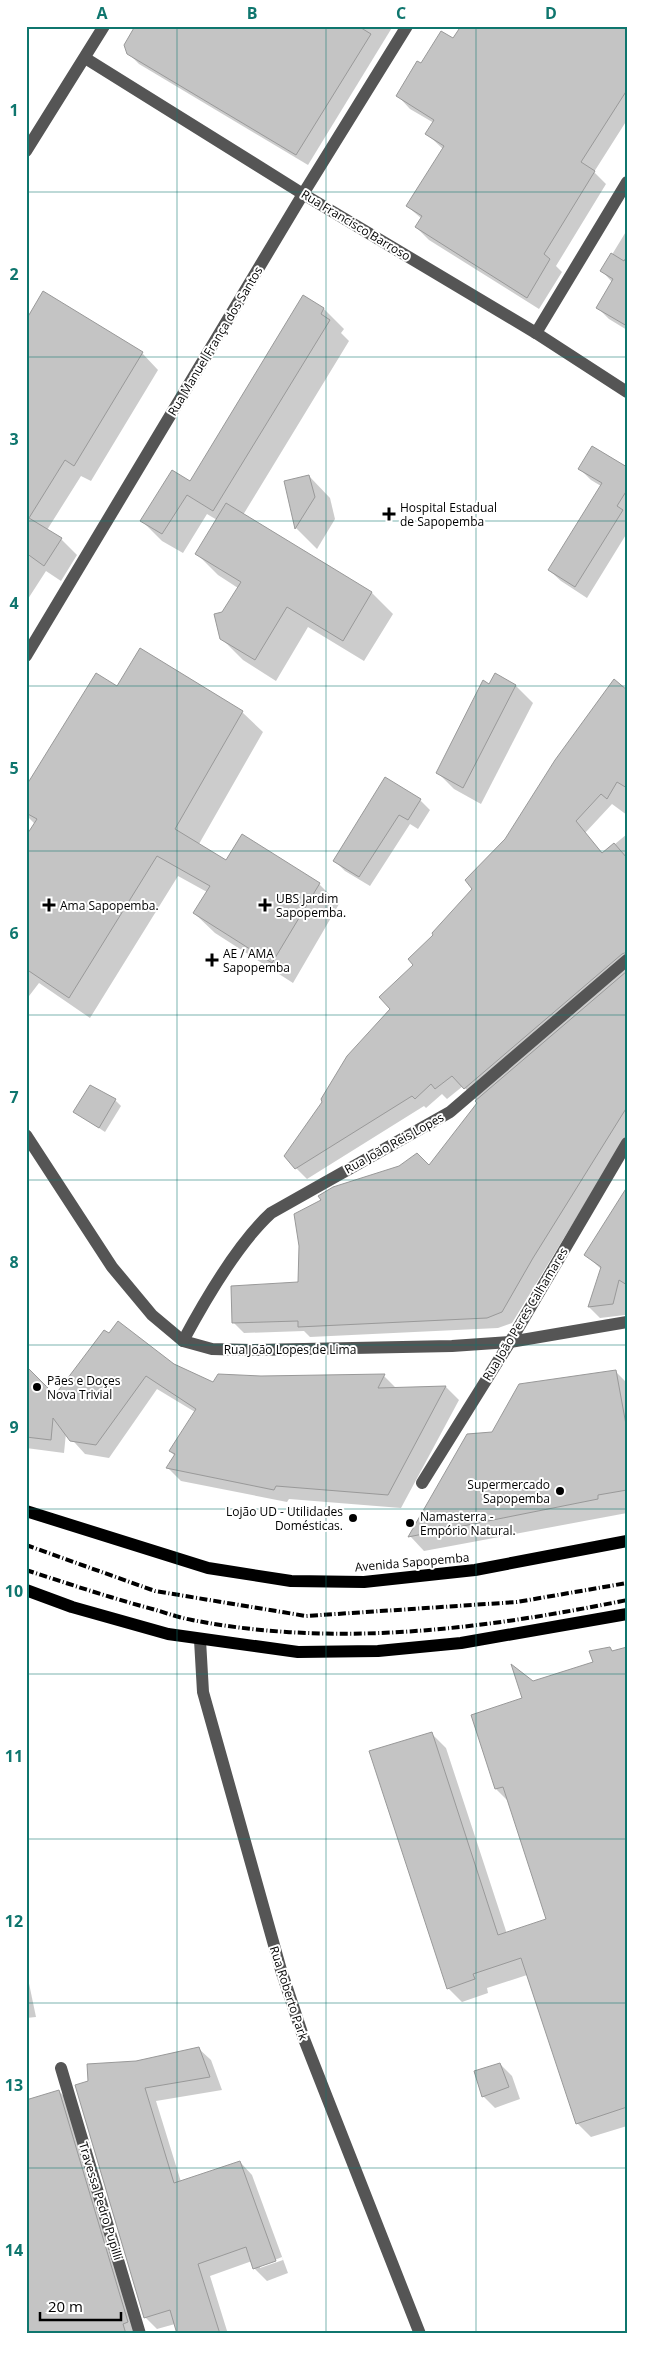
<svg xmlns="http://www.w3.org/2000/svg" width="653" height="2360" font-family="'Open Sans',sans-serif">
<rect width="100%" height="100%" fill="#fff"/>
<g fill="#0003" fill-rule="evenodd">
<path d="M137 26H393L308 165 139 64 128 53Z"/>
<path d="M627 26V120L594 172 606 184 556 266 562 272 539 309 429 240 416 227 422 219 407 206 443 149 427 134 434 123 410 109 398 96 422 65 454 40Z"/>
<path d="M627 230V330L609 319 597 307 612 282 602 271Z"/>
<path d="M44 293 142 353 158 370 91 481 81 476 47 530 61 539 77 555 61 581 46 571 26 602V323Z"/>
<path d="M303 296 324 309 344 329 341 333 349 341 243 515 372 593 393 614 364 661 308 627 276 681 243 660 221 638 223 613 238 588 218 575 197 554 217 520 207 514 183 553 162 541 142 521 190 482Z"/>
<path d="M580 469H627V533L587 598 561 581 549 570 601 486 591 480Z"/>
<path d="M309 476 330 498 335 519 317 549 296 528 285 482Z"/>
<path d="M496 675 516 686 533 703 481 804 454 789 437 772Z"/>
<path d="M614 681 627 692V815L612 804 585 833 603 854 627 834V1135L512 1323 498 1328 310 1337 304 1331 244 1333 233 1322 300 1283 429 1167 479 1103 463 1086 447 1099 442 1094 426 1108 424 1106 307 1179 296 1168 392 1009 414 965 435 935 473 889 599 700Z"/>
<path d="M117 688 242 712 263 732 199 844 227 861 319 884 339 904 293 983 215 933 194 913 207 892 178 876 90 1018 39 983 26 1000V839L35 824 26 815V788Z"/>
<path d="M420 800 430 810 418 829 410 824 370 886 345 871 335 861Z"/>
<path d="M115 1100 121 1106 105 1132 75 1112Z"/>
<path d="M627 1189V1305L625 1315 600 1318 589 1307 601 1269 586 1255Z"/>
<path d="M173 1365 213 1384 282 1377 384 1376 397 1389 446 1387 459 1400 401 1508 289 1499 287 1502 181 1481 168 1468 175 1456 170 1451 195 1412 157 1389 109 1458 85 1454 66 1433 64 1453 26 1448V1369L55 1397Z"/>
<path d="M615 1371 627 1383V1513L424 1551 410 1536 492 1433Z"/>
<path d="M610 1649 613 1652 627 1649V2126L591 2137 577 2123 527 1975 487 1988 488 1993 462 2002 448 1988 432 1734 446 1748 507 1934 547 1920 508 1801 496 1789 472 1716 524 1699 533 1683 594 1662Z"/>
<path d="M26 1969 36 2017 26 2018Z"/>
<path d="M198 2048 211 2060 222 2090 156 2101 181 2182 240 2162 252 2175 288 2273 267 2281 255 2269 252 2261 210 2276 228 2334H178L175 2324 157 2329 145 2317 136 2062ZM282 2257 283 2260 260 2268V2266Z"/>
<path d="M500 2064 512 2076 520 2099 495 2108 483 2096Z"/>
<path d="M59 2091 72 2105 140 2334H26Z"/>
</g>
<g fill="#c4c4c4" stroke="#999">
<path d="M135 26H358L371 34 296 155 127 54 124 45Z"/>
<path d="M461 26H627V90L581 162 595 171 544 254 550 259 527 298 415 227 422 216 406 206 444 146 425 134 434 120 396 96 417 61 421 63 441 31 453 38Z"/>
<path d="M611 253 624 261 627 256V326L596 308 613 279 600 271Z"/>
<path d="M43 291 143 352 74 466 65 460 29 518 62 538 44 566 26 553V320Z"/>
<path d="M303 295 324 308 321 314 330 320 213 511 187 495 162 534 140 521 172 470 190 481Z"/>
<path d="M592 446 627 467V490L617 506 623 510 575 587 548 570 602 483 578 469Z"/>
<path d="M309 475 315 497 295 529 284 481Z"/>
<path d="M226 503 372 592 343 641 287 607 255 660 220 639 214 614 222 612 241 582 195 554Z"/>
<path d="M140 648 243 711 175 829 226 860 242 834 320 883 272 963 193 913 210 886 157 856 69 998 26 969V836L37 819 26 813V786L96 673 117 686Z"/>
<path d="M495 673 516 685 463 788 436 773 483 680 489 684Z"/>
<path d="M614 679 627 690V788L617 782 607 799 601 794 576 821 602 853 614 843 627 858V952L622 954 464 1089 452 1076 435 1089 431 1084 415 1099 412 1096 295 1169 284 1156 322 1102 321 1099 347 1056 390 1009 379 997 413 965 408 959 433 935 432 933 472 889 465 880 505 839 555 760Z"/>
<path d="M385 777 421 799 408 820 399 815 359 877 333 861Z"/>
<path d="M627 971V1107L533 1258 502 1312 487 1318 298 1327V1321L232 1323 231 1286 298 1282 299 1246 294 1214 321 1200 318 1196 333 1187 399 1166 417 1153 429 1165 477 1103 475 1101Z"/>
<path d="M90 1085 116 1099 99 1128 73 1112Z"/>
<path d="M627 1187V1285L619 1280 613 1304 588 1307 601 1267 584 1255Z"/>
<path d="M118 1321 174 1364 213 1382 218 1374 261 1376 385 1374 378 1388 446 1386 388 1495 276 1486 274 1490 166 1468 175 1454 169 1451 196 1409 146 1376 96 1445 70 1441 53 1418 51 1440 26 1437V1366L55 1395 104 1330 109 1333Z"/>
<path d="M616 1370 627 1430V1490L598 1495V1499L408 1537 467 1434 492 1432 519 1384Z"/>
<path d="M610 1647 612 1651 627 1647V2107L576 2124 521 1958 473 1974 475 1979 447 1989 369 1751 432 1732 498 1935 546 1919 503 1787 495 1789 471 1715 522 1698 511 1664 533 1681 593 1662 589 1651Z"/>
<path d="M199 2047 210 2077 145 2088 174 2183 240 2161 276 2261 253 2269 246 2247 198 2264 220 2334H177L170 2310 144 2318 75 2085 88 2081 87 2064 136 2061Z"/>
<path d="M500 2063 509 2087 482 2097 474 2071Z"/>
<path d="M59 2090 128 2322 123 2324 126 2334H26V2100Z"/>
</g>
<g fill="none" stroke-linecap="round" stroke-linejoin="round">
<g stroke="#555" stroke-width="12">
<path d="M85 58 303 194 536 333 627 392"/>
<path d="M26 151 104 26"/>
<path d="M536 333 627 182"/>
<path d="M26 656 303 194 407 26"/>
<path d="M26 1135 112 1267 152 1315 183 1341 212 1349 251 1350 452 1346 510 1342 627 1322"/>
<path d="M183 1341C205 1300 237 1244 271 1213L450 1112 627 960"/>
<path d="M422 1483 510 1342 627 1143"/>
<path d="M200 1640 203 1692 281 1970 304 2039 420 2334"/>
<path d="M61 2068 140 2334"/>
</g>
<g stroke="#000" stroke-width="12">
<path d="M26 1511 208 1568 291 1581 364 1582 475 1570 627 1541"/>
<path d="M26 1590 72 1607 168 1634 298 1652 378 1651 461 1643 627 1614"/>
</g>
<g stroke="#000" stroke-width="4" stroke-dasharray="8 2.5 1 2.5" stroke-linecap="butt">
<path d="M26 1545 155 1591 306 1616 517 1602 627 1583"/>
<path d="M26 1570C66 1583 105 1596 145 1607 161 1611 176 1617 192 1620 336 1648 485 1629 627 1600"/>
</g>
</g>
<path fill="none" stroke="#0f766e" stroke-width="1" stroke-opacity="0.55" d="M177 26V2334M326 26V2334M476 26V2334M26 192H627M26 357H627M26 521H627M26 686H627M26 851H627M26 1015H627M26 1180H627M26 1345H627M26 1509H627M26 1674H627M26 1839H627M26 2003H627M26 2168H627"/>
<g fill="#000" stroke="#fff" stroke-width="2">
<path d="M386.5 506.5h5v5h5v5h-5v5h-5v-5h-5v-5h5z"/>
<path d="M46.5 897.5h5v5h5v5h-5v5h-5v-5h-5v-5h5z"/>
<path d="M262.5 897.5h5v5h5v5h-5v5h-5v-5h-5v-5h5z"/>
<path d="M209.5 952.5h5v5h5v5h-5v5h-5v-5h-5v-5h5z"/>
<circle cx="37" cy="1387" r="5"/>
<circle cx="560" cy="1491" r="5"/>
<circle cx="353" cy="1518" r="5"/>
<circle cx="410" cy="1523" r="5"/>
</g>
<g text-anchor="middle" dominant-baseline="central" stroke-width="4" stroke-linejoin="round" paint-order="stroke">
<g font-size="12" fill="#000" stroke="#fff">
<text transform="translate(356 225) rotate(31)">Rua Francisco Barroso</text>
<text transform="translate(215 341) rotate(-59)">Rua Manuel França dos Santos</text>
<text transform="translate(394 1143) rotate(-29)">Rua João Reis Lopes</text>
<text transform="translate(525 1314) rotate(-59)">Rua João Peres Calhamares</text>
<text x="290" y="1349">Rua João Lopes de Lima</text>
<text transform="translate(412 1562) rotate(-5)">Avenida Sapopemba</text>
<text transform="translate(289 1993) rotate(72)">Rua Roberto Park</text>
<text transform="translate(101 2201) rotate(73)">Travessa Pedro Pupilli</text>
</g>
<g font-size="12" fill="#000" stroke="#fff" text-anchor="start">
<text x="400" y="507">Hospital Estadual<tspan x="400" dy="14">de Sapopemba</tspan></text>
<text x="276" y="898">UBS Jardim<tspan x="276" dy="14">Sapopemba.</tspan></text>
<text x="60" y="905">Ama Sapopemba.</text>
<text x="223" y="953">AE / AMA<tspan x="223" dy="14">Sapopemba</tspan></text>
<text x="47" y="1380">Pães e Doçes<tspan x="47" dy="14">Nova Trivial</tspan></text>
<text x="550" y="1484" text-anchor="end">Supermercado<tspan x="550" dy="14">Sapopemba</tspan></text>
<text x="343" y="1511" text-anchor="end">Lojão UD - Utilidades<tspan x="343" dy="14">Domésticas.</tspan></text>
<text x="420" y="1516">Namasterra -<tspan x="420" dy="14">Empório Natural.</tspan></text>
</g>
</g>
<rect width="653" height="2360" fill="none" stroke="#ffffff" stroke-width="55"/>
<path d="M40 2312v8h81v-8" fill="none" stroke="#000000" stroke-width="2.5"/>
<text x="48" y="2312" font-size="15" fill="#000000" stroke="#ffffff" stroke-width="4" paint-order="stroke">20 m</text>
<rect x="28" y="28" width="598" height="2304" fill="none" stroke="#0f766e" stroke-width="2"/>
<g font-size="16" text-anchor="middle" font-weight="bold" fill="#0f766e">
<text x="102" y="19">A</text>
<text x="252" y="19">B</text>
<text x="401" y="19">C</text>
<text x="551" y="19">D</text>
<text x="14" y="116">1</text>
<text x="14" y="280">2</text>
<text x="14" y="445">3</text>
<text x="14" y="609">4</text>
<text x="14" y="774">5</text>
<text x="14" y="939">6</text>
<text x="14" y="1103">7</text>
<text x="14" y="1268">8</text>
<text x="14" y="1433">9</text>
<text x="14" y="1597">10</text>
<text x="14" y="1762">11</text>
<text x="14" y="1927">12</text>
<text x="14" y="2091">13</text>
<text x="14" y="2256">14</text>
</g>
</svg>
